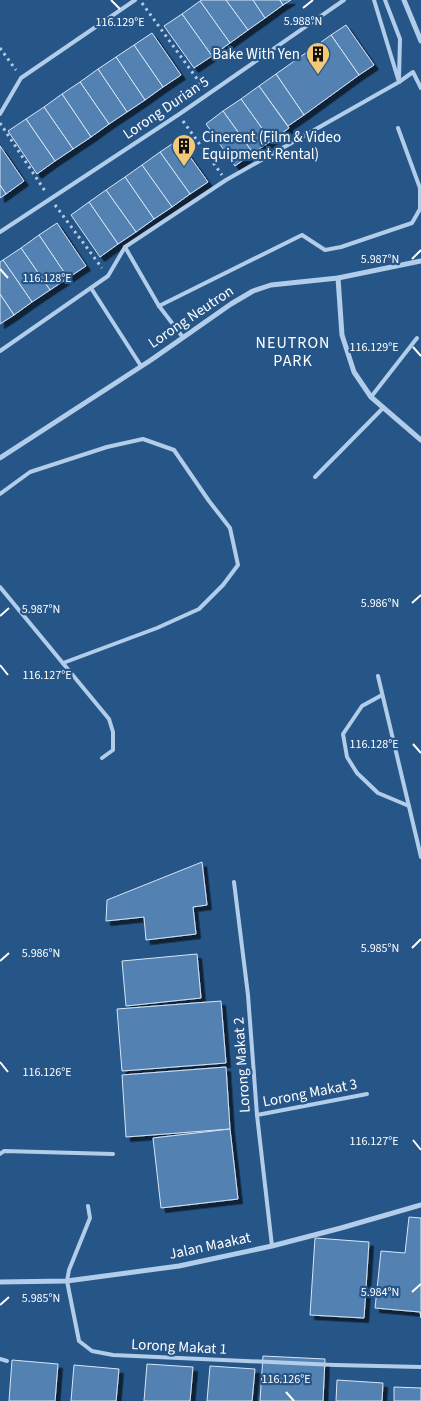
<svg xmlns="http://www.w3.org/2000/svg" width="421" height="1401" font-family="'Source Sans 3',sans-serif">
<defs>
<filter id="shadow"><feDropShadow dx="4.5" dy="4.5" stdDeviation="0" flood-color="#0009"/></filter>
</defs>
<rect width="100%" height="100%" fill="#265588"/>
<g fill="#5381b1" stroke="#d6e6f7" filter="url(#shadow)">
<path d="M202 0H226L248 30 230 43 200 1Z"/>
<path d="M226 0H253L265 18 248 30Z"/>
<path d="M253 0H280L283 5 265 18Z"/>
<path d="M280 0H291L283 5Z"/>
<path d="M200 1 230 43 212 56 182 14Z"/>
<path d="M182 14 212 56 194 68 164 26Z"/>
<path d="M346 25 374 65 359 75 331 35Z"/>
<path d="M152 33 181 75 163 87 134 45Z"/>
<path d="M331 35 359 75 304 115 276 74Z"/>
<path d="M134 45 163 87 145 100 116 57Z"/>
<path d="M116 57 145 100 127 112 98 69Z"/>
<path d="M98 69 127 112 109 124 80 82Z"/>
<path d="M276 74 304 115 288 126 259 86Z"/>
<path d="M80 82 109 124 91 137 62 94Z"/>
<path d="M259 86 289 128 271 141 241 99Z"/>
<path d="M62 94 91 137 73 149 44 107Z"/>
<path d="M241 99 271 141 253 153 223 111Z"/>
<path d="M44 107 73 149 55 161 26 119Z"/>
<path d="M223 111 253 153 235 166 206 124Z"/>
<path d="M26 119 55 161 37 174 8 131Z"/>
<path d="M178 140 208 182 190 194 160 152Z"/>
<path d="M0 146 24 181 6 194 0 185Z"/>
<path d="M160 152 190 194 172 207 142 165Z"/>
<path d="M142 165 172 207 154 219 125 177Z"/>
<path d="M125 177 154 219 136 232 106 190Z"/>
<path d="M0 185 6 194 0 198Z"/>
<path d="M106 190 136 232 118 244 89 202Z"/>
<path d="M89 202 118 244 100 257 71 215Z"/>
<path d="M57 223 86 266 68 278 39 235Z"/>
<path d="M39 235 68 278 50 290 21 248Z"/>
<path d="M21 248 50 290 32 302 3 260Z"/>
<path d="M3 260 32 302 14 315 0 294V262Z"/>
<path d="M0 294 14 315 0 324Z"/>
<path d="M202 862 207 905 193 907 196 934 146 940 144 917 106 921 107 900Z"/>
<path d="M197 954 201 998 126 1006 122 961Z"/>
<path d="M221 1001 226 1063 122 1071 117 1009Z"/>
<path d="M226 1067 230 1129 126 1137 122 1075Z"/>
<path d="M230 1129 238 1199 161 1208 153 1138Z"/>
<path d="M409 1217 421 1218V1318L420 1312 375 1308 381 1251 405 1253Z"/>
<path d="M315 1238 369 1242 364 1318 310 1315Z"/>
<path d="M263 1356 325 1359 323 1401H260Z"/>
<path d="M12 1360 58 1364 55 1401H9Z"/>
<path d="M147 1364 193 1367 190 1401H144Z"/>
<path d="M74 1365 119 1369 116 1401H71Z"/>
<path d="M210 1366 255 1369 252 1401H207Z"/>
<path d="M337 1380 383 1383 382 1401H336Z"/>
<path d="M394 1387 421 1388V1401H394Z"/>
</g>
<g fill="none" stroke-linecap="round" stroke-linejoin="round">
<g stroke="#b2cde9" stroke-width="3" stroke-dasharray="2.5 4" stroke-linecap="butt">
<path d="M142 3 203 87"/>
<path d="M0 48 16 70"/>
<path d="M183 121 222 175"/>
<path d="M0 123 45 191"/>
<path d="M55 205 102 268"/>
</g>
<g stroke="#b2cde9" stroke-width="4">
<path d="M374 0 399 82"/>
<path d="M385 0 400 39 399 78"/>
<path d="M0 114 21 78 135 0"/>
<path d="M0 232 178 115 344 0"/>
<path d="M125 247 159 306 182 336"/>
<path d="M91 288 141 366"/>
<path d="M159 306 302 235 325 250 341 247 412 223 420 209V188L398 128"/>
<path d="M0 351 108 276 125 247 226 180 399 82 413 72 421 88"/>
<path d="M371 397 417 338"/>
<path d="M315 477 383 408"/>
<path d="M0 494 30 472 107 447 143 439 174 450 209 501 230 528 238 565 223 585 199 609 157 628 63 663"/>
<path d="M0 587 109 719 113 732V750L102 758"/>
<path d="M378 676 421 857"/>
<path d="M382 695 362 706 343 734 347 757 357 773 378 793 409 806"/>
<path d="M234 882 248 995 257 1115 272 1246"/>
<path d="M257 1115 367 1094"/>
<path d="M0 1154 4 1151 113 1154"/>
<path d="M88 1206 90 1218 69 1270 67 1281 79 1341 92 1351 113 1355 335 1365 421 1367"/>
<path d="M0 1359 7 1361"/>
</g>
<g stroke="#b2cde9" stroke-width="5">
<path d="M404 0 421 41"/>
<path d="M338 278 342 335 354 372 371 397 421 440"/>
<path d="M0 458 151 360 231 304 253 291 271 285 338 278 421 261"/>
<path d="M0 1282 67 1281 179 1266 272 1246 341 1228 421 1205"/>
</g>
</g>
<path fill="none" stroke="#fff" stroke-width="2" d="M111 0 120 9M303 8 313 0M412 259 421 250M0 269 8 278M413 347 421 356M412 603 421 595M0 616 9 608M0 665 8 675M413 744 421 753M412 948 421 939M0 961 9 953M0 1062 8 1072M413 1140 421 1150M412 1292 421 1284M0 1305 9 1297M286 1392 294 1401"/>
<defs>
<g id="building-pin" transform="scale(1.25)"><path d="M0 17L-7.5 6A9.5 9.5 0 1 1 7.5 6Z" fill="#f2ca77" stroke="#265588"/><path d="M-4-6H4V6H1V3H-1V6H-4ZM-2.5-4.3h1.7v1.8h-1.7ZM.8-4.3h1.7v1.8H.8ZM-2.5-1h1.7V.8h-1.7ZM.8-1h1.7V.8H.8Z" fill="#111"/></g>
</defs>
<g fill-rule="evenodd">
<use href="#building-pin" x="318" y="54"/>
<use href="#building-pin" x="184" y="146"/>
</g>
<g text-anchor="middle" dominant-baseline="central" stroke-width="4.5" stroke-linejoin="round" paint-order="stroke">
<g font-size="15" fill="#fff" stroke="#265588" text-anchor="end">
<text x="300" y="54">Bake With Yen</text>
<text x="202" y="137" text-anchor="start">Cinerent (Film &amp; Video<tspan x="202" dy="17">Equipment Rental)</tspan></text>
</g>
<g font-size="15" fill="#fff" stroke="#265588">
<text transform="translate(166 108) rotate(-34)">Lorong Durian 5</text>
<text transform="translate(191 317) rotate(-34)">Lorong Neutron</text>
<text transform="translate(242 1065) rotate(-94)">Lorong Makat 2</text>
<text transform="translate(310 1093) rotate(-11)">Lorong Makat 3</text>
<text transform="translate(210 1246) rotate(-12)">Jalan Maakat</text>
<text transform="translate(179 1347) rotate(3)">Lorong Makat 1</text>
</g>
<g font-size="16" letter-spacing="1" fill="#fff" stroke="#265588">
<text x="293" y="343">NEUTRON<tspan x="293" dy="18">PARK</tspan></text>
</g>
</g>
<g font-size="12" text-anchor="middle" fill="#fff" stroke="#265588" stroke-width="4.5" stroke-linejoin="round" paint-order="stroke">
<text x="303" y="25">5.988°N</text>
<text x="120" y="26">116.129°E</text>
<text x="380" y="263">5.987°N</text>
<text x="47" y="282">116.128°E</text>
<text x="374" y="351">116.129°E</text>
<text x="380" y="607">5.986°N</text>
<text x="41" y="613">5.987°N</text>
<text x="47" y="679">116.127°E</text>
<text x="374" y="748">116.128°E</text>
<text x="380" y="952">5.985°N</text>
<text x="41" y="957">5.986°N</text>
<text x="47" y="1076">116.126°E</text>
<text x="374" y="1145">116.127°E</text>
<text x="380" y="1296">5.984°N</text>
<text x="41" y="1302">5.985°N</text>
<text x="286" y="1383">116.126°E</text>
</g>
</svg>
